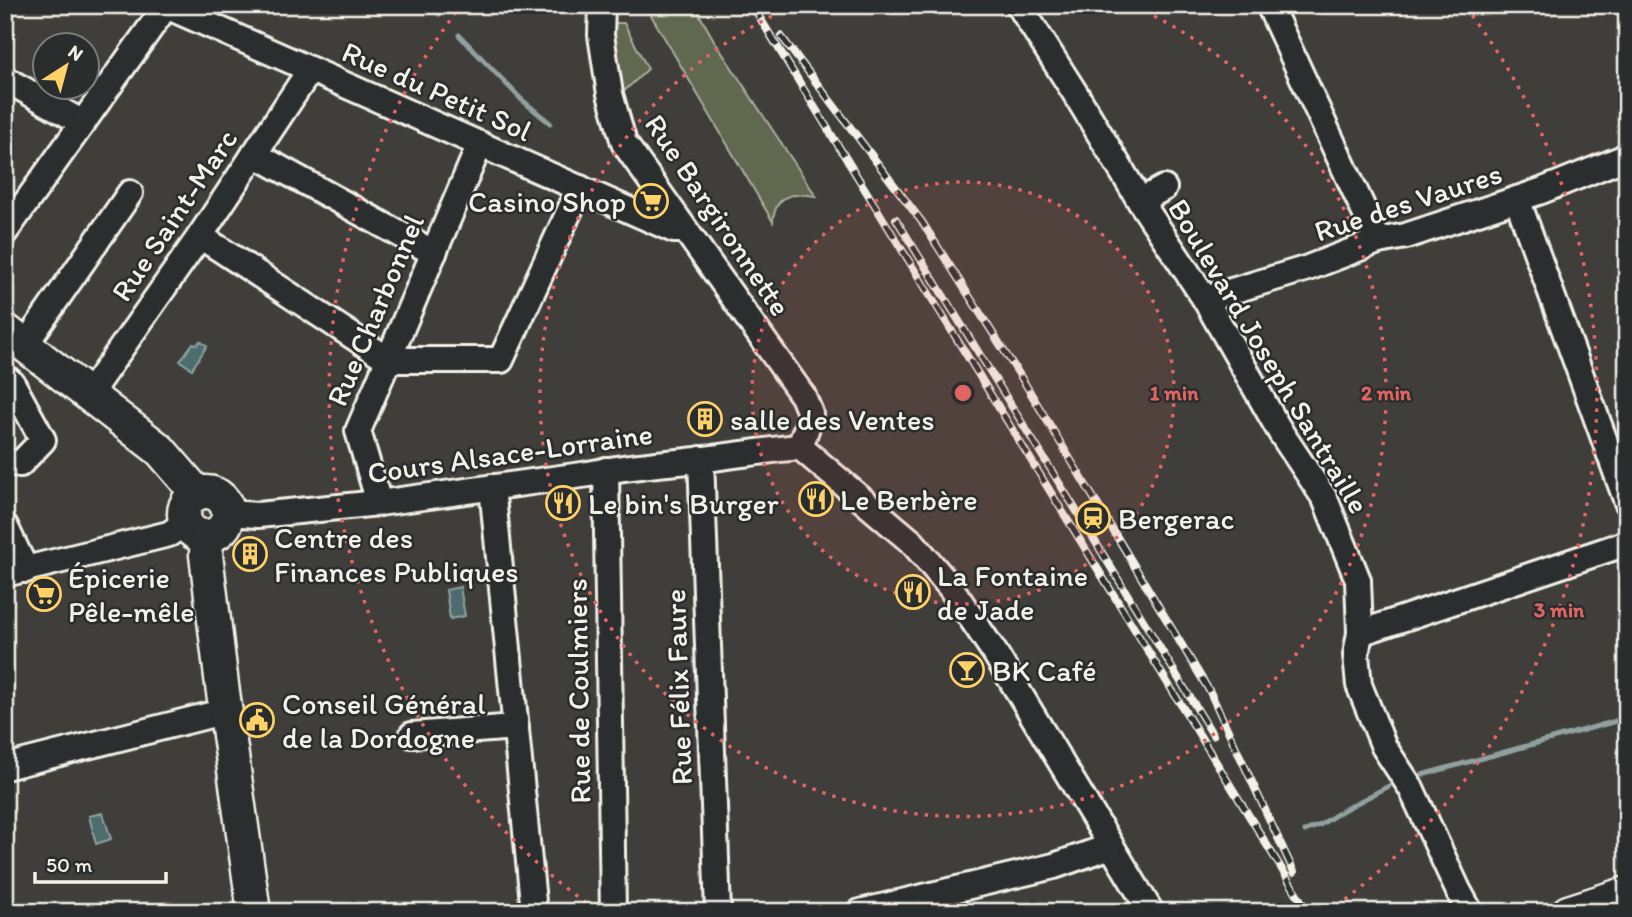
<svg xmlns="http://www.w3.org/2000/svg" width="1632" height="917" font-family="Itim,sans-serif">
<rect width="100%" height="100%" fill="#3f3e3a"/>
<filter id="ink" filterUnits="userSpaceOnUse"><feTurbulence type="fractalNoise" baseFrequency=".0143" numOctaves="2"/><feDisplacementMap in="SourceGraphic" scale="14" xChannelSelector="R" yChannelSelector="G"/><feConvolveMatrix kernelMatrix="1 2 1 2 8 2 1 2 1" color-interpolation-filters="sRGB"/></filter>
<g filter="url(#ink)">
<g fill="#61694f" stroke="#aaad9c" stroke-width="2">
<path d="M645 5H694L715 42 816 196C793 193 775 193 773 222Z"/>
<path d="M612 23H624L648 69 620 95Z"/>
</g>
<g fill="#4d6c6e" stroke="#90a19f" stroke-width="2">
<path d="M200 341 207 346 192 369 180 361 193 343 197 345Z"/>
<path d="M460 587 465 616 450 619 446 590Z"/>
<path d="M103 813 111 839 96 844 89 816Z"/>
</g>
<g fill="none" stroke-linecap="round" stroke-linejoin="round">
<g stroke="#90a19f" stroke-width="5">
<path d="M430 5 439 14"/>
<path d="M459 35 522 100 550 123"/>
<path d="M1418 776 1627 718"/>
<path d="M1305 831 1320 825 1345 809 1389 786"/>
</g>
<g stroke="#f4f1e8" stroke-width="30">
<g id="minor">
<path d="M164 5 674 230H685"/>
<path d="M602 5 601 35 610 94 624 143 803 396 810 413 809 421 800 447"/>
<path d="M1019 5 1075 93 1140 201 1205 299 1281 433 1325 499 1358 580 1360 633 1356 655 1359 685 1384 747 1411 788 1458 890 1470 912"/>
<path d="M1269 5 1378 241"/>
<path d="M5 79 83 123"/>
<path d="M254 154 434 253"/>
<path d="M1517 199 1627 502"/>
<path d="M1140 201 1164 188"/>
<path d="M5 232 166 6"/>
<path d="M200 236 389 360H501L580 188"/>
<path d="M1205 299 1308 268 1378 241 1406 236 1541 191 1621 159 1627 155"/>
<path d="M25 345 130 193"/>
<path d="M5 377 12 383 43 440 20 464 5 462"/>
<path d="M89 394 200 236 310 70"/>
<path d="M800 447 913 543 951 588 995 653 1151 912"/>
<path d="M701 459 718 912"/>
<path d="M606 470 613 912"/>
<path d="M492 487 534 912"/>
<path d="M379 503 358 431 480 144"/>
<path d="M228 513 258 515 379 503 589 474C625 466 661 464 697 460 732 456 765 450 800 447"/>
<path d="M5 526 26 570"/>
<path d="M5 574 169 534 185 523"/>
<path d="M1360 633 1627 543"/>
<path d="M412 735 516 727"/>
<path d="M5 767 226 711"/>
<path d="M860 912 1054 866 1111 846"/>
</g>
</g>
<g stroke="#f4f1e8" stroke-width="37">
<g id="major">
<path d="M5 330 160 450 197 493"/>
<circle cx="206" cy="514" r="22"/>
<path d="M207 537 206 555 222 685 254 912"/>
<path d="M1568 912 1627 893"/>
</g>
</g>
<use href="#minor" stroke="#2a2d2e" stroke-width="24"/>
<use href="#major" stroke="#2a2d2e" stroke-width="32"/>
<g stroke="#f4f1e8" stroke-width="8">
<g id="rail">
<path d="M752 5 1308 912"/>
<path d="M781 36 922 222 1024 382 1210 692 1294 872"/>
<path d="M896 219 1087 528 1213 735"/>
</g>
</g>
<use href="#rail" stroke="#2a2d2e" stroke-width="5" stroke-dasharray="16" stroke-linecap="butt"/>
</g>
</g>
<circle cx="963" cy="393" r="211" fill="#df6462" fill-opacity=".12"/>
<g fill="none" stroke="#df6462" stroke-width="3.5" stroke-dasharray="3.5 7">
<circle cx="963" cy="393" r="211"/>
<path d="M1135 7A423 423 0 1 1 791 7"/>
<path d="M595 909A634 634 0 0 1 460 7M1466 7A634 634 0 0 1 1331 909"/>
</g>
<defs>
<g id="supermarket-ring" transform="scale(1.75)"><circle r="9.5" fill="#2a2d2e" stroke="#ffd166" stroke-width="1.5"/><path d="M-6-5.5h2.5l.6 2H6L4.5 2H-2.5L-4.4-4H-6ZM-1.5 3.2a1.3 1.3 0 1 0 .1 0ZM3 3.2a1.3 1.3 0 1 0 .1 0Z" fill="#ffd166"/></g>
<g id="building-ring" transform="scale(1.75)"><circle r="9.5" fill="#2a2d2e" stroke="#ffd166" stroke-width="1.5"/><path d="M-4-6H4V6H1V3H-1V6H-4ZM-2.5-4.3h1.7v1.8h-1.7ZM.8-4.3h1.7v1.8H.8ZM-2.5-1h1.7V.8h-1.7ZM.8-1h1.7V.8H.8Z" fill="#ffd166"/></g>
<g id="restaurant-ring" transform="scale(1.75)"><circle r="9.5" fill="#2a2d2e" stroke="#ffd166" stroke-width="1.5"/><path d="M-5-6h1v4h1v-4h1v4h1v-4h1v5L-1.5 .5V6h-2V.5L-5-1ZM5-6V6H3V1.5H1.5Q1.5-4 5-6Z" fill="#ffd166"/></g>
<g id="station-ring" transform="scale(1.75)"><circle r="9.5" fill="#2a2d2e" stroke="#ffd166" stroke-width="1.5"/><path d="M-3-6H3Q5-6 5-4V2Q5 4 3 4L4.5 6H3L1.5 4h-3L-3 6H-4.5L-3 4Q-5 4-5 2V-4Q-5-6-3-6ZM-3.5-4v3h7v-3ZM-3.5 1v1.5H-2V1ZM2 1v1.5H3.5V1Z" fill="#ffd166"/></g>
<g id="bar-ring" transform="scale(1.75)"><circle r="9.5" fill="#2a2d2e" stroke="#ffd166" stroke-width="1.5"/><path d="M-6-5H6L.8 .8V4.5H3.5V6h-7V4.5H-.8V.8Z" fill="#ffd166"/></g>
<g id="civic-ring" transform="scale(1.75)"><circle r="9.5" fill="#2a2d2e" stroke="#ffd166" stroke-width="1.5"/><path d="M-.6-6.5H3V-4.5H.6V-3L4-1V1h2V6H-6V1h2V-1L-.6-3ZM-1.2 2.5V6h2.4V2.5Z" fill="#ffd166"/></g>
</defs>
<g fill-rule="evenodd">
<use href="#supermarket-ring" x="651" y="201"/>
<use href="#building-ring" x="705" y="419"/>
<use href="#restaurant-ring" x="816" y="499"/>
<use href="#restaurant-ring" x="563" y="503"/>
<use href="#station-ring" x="1093" y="518"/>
<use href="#building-ring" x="250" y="554"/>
<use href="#restaurant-ring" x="913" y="592"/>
<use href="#supermarket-ring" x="44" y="594"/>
<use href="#bar-ring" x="967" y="670"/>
<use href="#civic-ring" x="257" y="720"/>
</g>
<g text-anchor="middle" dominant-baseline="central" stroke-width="5" stroke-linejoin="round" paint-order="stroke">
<g font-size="30" fill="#f4f1e8" stroke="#2a2d2e">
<text transform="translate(437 91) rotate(24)">Rue du Petit Sol</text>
<text transform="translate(1408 202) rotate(-18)">Rue des Vaures</text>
<text transform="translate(174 215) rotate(-56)">Rue Saint-Marc</text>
<text transform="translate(718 215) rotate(56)">Rue Bargironnette</text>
<text transform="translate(375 310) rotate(-67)">Rue Charbonnel</text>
<text transform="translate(1269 356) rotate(59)">Boulevard Joseph Santraille</text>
<text transform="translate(510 453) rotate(-8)">Cours Alsace-Lorraine</text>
<text transform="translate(678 687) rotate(-92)">Rue Félix Faure</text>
<text transform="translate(578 691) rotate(-91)">Rue de Coulmiers</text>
</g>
<g font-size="30" fill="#f4f1e8" stroke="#2a2d2e" text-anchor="start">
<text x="626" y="201" text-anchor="end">Casino Shop</text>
<text x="730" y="419">salle des Ventes</text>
<text x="840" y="499">Le Berbère</text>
<text x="588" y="503">Le bin's Burger</text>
<text x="1118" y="518">Bergerac</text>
<text x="274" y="537">Centre des<tspan x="274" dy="34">Finances Publiques</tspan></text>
<text x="937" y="575">La Fontaine<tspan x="937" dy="34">de Jade</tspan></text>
<text x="68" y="577">Épicerie<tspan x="68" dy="34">Pêle-mêle</tspan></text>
<text x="992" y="670">BK Café</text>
<text x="282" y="703">Conseil Général<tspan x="282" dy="34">de la Dordogne</tspan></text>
</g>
</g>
<circle cx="963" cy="393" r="10" fill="#df6462" stroke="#2a2d2e" stroke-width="3.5"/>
<g font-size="21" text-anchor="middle" font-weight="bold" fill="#df6462" stroke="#2a2d2e" stroke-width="5" stroke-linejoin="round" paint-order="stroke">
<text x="1174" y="400">1 min</text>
<text x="1386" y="400">2 min</text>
<text x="1559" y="617">3 min</text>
</g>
<rect width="1632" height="917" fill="none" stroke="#2a2d2e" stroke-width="28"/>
<rect x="14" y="14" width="1604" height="889" fill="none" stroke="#f4f1e8" stroke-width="2.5" filter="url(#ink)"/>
<g transform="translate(66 66) rotate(36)"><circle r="33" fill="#2a2d2e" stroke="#7b7b78" stroke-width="2"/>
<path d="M0-5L12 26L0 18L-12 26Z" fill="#ffd166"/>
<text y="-10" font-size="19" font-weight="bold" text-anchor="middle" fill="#f4f1e8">N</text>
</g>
<path d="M35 872v10h131v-10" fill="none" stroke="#f4f1e8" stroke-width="3.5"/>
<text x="46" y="872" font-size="21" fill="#f4f1e8" stroke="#2a2d2e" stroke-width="5" paint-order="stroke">50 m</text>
</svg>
